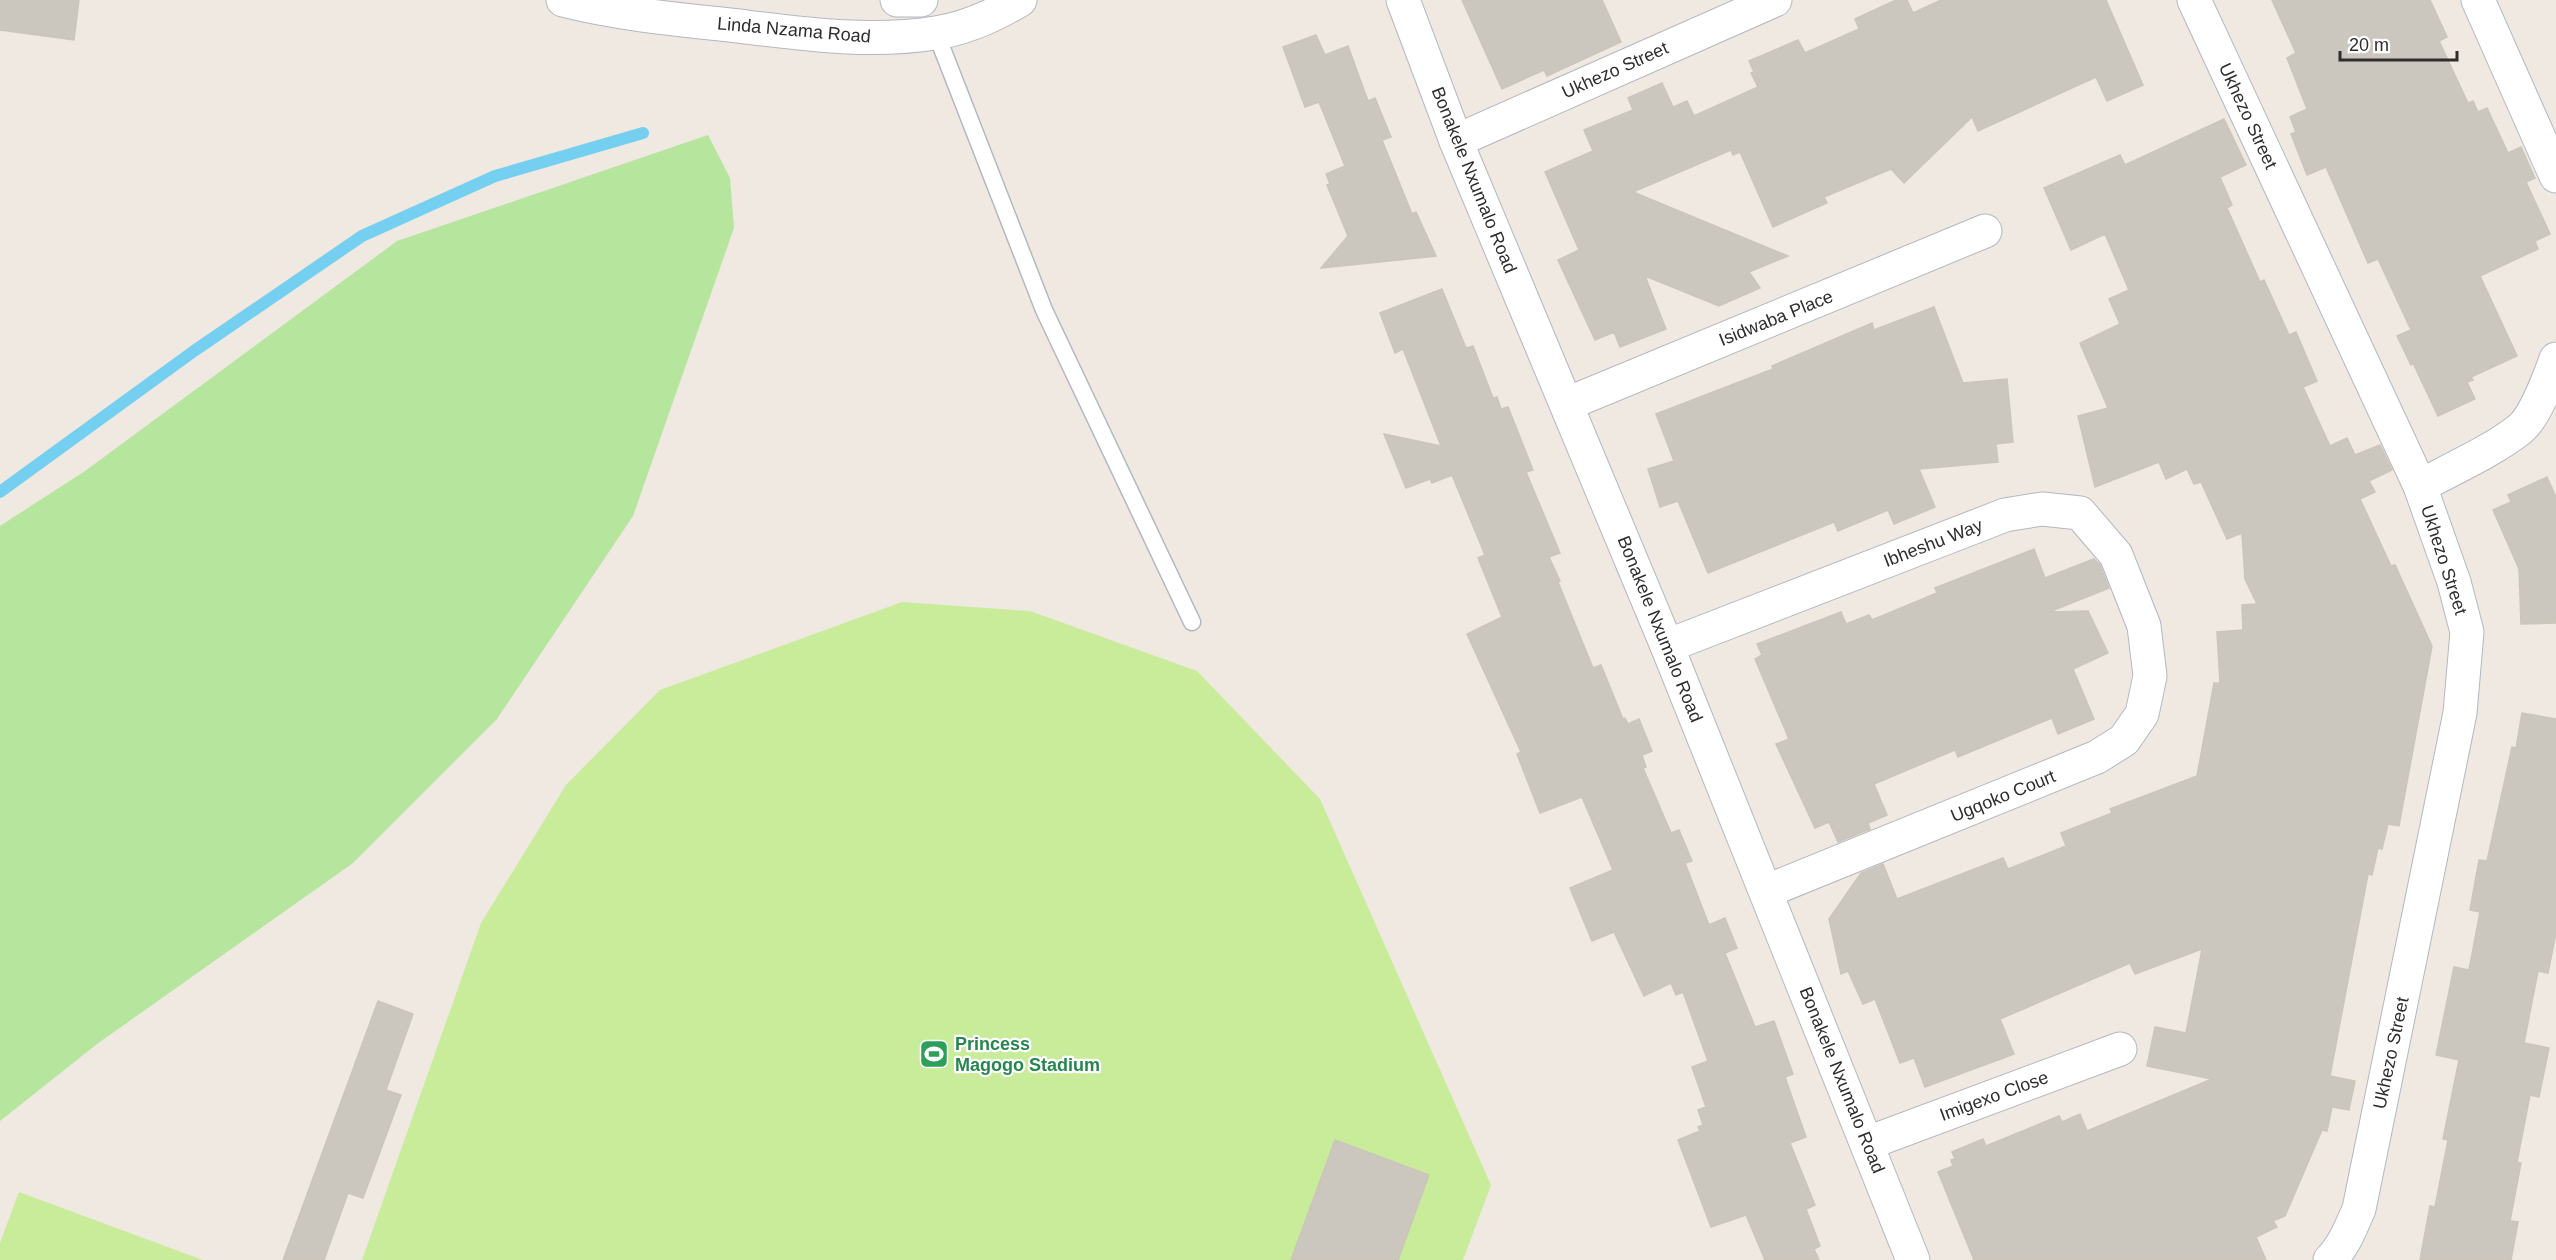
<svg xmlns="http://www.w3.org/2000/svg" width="2556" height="1260" font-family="Helvetica,sans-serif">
<rect width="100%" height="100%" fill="#efe9e1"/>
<path fill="#b6e59e" d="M708 135 730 178 734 228 633 516 497 719 353 863 97 1044 0 1121V526L85 471 397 241Z"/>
<g fill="#c9ec9a">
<path d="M902 602 1030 611 1197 671 1320 799 1491 1185 1463 1260H362L481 923 566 785 660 690Z"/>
<path d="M19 1192 203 1260H0V1243Z"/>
</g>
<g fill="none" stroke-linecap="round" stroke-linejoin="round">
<path stroke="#75cff0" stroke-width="12" d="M0 492 194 351 362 236 495 176 643 133"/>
</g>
<g fill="#cbc7bf" stroke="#cbc5ba" stroke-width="1.5">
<path d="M0 0H79L74 40 0 30Z"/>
<path d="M1462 0H1602L1621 42 1547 76 1544 70 1502 89Z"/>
<path d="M1896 0H1907L1913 13 1941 0H2106L2143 85 2107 101 2096 77 1978 131 1972 117 1904 183 1891 169 1824 197 1827 203 1773 227 1740 152 1733 155 1731 150 1633 192 1788 256 1749 272 1760 288 1719 306 1645 276 1666 329 1620 347 1614 332 1595 340 1558 260 1579 250 1545 172 1593 151 1584 130 1633 110 1628 98 1662 83 1673 107 1687 101 1694 116 1758 87 1751 73 1754 72 1749 61 1798 40 1805 53 1859 29 1855 19Z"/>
<path d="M2272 0H2430L2447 37 2439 41 2468 103 2473 101 2478 112 2487 108 2508 153 2521 147 2535 178 2526 182 2550 234 2535 241 2538 249 2480 276 2517 356 2471 377 2473 380 2467 382 2475 399 2438 416 2413 363 2411 365 2397 336 2411 330 2378 259 2368 263 2326 167 2307 175 2291 134 2296 132 2290 117 2307 109 2287 58 2296 53Z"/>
<path d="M1316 35 1325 55 1348 46 1368 101 1375 98 1391 137 1382 140 1412 214 1416 212 1436 256 1321 268 1348 236 1327 185 1330 184 1326 174 1345 166 1319 102 1305 107 1283 47Z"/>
<path d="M2224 119 2246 165 2220 177 2232 205 2227 208 2260 282 2264 280 2289 335 2296 332 2317 381 2303 387 2330 446 2347 438 2355 455 2380 445 2392 470 2369 481 2375 492 2360 499 2391 566 2395 565 2432 646 2399 826 2388 824 2382 849 2378 848 2372 875 2368 874 2330 1076 2355 1081 2349 1110 2332 1107 2327 1131 2322 1130 2285 1216 2273 1221 2277 1227 2256 1237 2266 1260H1974L1938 1172 1953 1166 1951 1160 1955 1159 1952 1152 1983 1139 1986 1146 2059 1116 2062 1122 2080 1114 2087 1131 2212 1079 2147 1066 2155 1027 2186 1033 2202 949 2135 974 2130 963 2000 1019 2014 1054 1925 1087 1914 1058 1900 1063 1875 999 1863 1004 1848 971 1841 974 1829 919 1861 873 1883 864 1897 899 2003 858 2008 869 2066 846 2061 833 2112 813 2110 809 2197 776 2214 683H2220L2217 632 2243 630 2242 605 2257 604 2245 579 2242 533 2227 539 2201 482 2194 484 2187 469 2166 479 2159 462 2095 487 2078 416 2108 408 2080 343 2120 324 2109 299 2129 290 2105 234 2071 250 2044 188 2120 155 2125 165Z"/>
<path d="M1442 289 1466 348 1473 346 1493 398 1497 397 1501 409 1508 407 1533 470 1526 472 1560 553 1549 557 1560 581 1558 582 1593 668 1601 665 1623 719 1625 718 1628 724 1639 719 1652 751 1642 755 1646 767 1643 768 1671 833 1679 830 1692 861 1685 863 1709 925 1725 918 1737 948 1725 953 1755 1027 1774 1021 1793 1074 1785 1077 1806 1137 1790 1143 1815 1205 1806 1209 1820 1246 1814 1249 1819 1260H1765L1746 1215 1711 1227 1678 1140 1700 1131 1698 1127 1703 1125 1698 1110 1706 1107 1692 1067 1708 1061 1683 992 1676 995 1671 983 1644 996 1614 932 1592 941 1570 888 1613 870 1582 797 1540 813 1517 754 1521 752 1467 634 1502 617 1478 558 1485 555 1452 475 1432 483 1430 479 1406 488 1384 434 1441 446 1403 349 1395 353 1380 313Z"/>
<path d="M1934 307 1963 383 2007 379 2013 442 1996 444 1998 462 1919 469 1935 507 1894 524 1888 510 1838 531 1834 522 1708 573 1678 501 1660 507 1648 469 1674 461 1656 414 1773 369 1772 366 1872 323 1874 330Z"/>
<path d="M2547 477 2556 497V623L2521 624 2519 569 2493 510 2511 502 2508 495Z"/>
<path d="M2034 549 2045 578 2094 559 2100 565 2109 588 2049 612 2088 611 2108 653 2073 669 2094 719 2058 734 2052 718 1958 757 1955 750 1874 784 1887 815 1868 823 1870 829 1838 842 1829 822 1815 828 1776 744 1789 739 1755 659 1762 655 1757 644 1841 612 1846 624 1869 615 1872 620 1937 593 1935 588Z"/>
<path d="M2522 713 2556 719V933L2548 973 2538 971 2524 1043 2549 1048 2539 1097 2530 1095 2517 1162 2521 1163 2510 1221 2518 1222 2511 1260H2420L2430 1206 2435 1207 2448 1140 2443 1139 2459 1060 2436 1055 2454 967 2469 970 2480 912 2470 910 2479 860 2487 861 2512 747 2516 748Z"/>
<path d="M378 1001 413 1014 386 1090 401 1095 363 1198 348 1193 324 1260H283Z"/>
<path d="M1335 1140 1429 1175 1398 1260H1291Z"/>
</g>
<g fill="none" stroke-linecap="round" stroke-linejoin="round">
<g stroke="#b4b7c1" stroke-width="19">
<path id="lane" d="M936 33 1044 310 1192 622"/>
</g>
<g stroke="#b4b7c1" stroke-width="35">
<g id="street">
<path d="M563 0C618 14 674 19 730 25 797 33 868 44 935 33 964 29 995 15 1020 0"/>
<path d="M897 0H921"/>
<path d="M1403 0 1456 141 1667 646 1913 1260"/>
<path d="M2194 0 2420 486 2454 582 2467 632 2460 713 2359 1209C2351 1227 2344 1246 2330 1260"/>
<path d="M2478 0 2556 176"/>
<path d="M1456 141 1775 0"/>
<path d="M1567 404 1985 231"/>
<path d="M2420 486C2450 470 2494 450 2520 429 2536 416 2549 378 2556 359"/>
<path d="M1667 646 2005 515 2042 509 2080 513 2116 555 2144 626 2150 676 2142 714 2124 740 2097 757 1767 891"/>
<path d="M1868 1143 2120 1049"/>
</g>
</g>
<use href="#lane" stroke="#fff" stroke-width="16"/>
<use href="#street" stroke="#fff" stroke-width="33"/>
</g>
<defs>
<g id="stadium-square" transform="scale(1.5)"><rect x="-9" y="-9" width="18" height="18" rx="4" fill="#2e9e5b" stroke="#fff"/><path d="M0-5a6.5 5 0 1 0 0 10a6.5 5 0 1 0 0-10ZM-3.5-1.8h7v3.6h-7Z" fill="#fff"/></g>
</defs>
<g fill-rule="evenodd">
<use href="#stadium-square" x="934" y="1054"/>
</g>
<g text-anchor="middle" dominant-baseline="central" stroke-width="4.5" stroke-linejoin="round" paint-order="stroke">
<g font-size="18" fill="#2e2e2e" stroke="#fff">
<text transform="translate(794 30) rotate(5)">Linda Nzama Road</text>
<text transform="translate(1615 70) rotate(-24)">Ukhezo Street</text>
<text transform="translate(2248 116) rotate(65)">Ukhezo Street</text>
<text transform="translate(1474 180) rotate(68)">Bonakele Nxumalo Road</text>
<text transform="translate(1776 318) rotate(-22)">Isidwaba Place</text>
<text transform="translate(1933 543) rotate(-21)">Ibheshu Way</text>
<text transform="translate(2444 560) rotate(72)">Ukhezo Street</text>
<text transform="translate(1660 629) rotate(68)">Bonakele Nxumalo Road</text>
<text transform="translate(2003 796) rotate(-22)">Ugqoko Court</text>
<text transform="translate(2391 1053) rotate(-78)">Ukhezo Street</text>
<text transform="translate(1842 1080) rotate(68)">Bonakele Nxumalo Road</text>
<text transform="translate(1994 1096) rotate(-20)">Imigexo Close</text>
</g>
<g font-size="18" font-weight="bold" fill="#27864d" stroke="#fff" text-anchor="start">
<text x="955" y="1044">Princess<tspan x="955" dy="21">Magogo Stadium</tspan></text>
</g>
</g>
<path d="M2340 51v9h117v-9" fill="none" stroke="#2e2e2e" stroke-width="3"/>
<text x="2349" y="51" font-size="18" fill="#2e2e2e" stroke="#ffffff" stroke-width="4.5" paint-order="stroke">20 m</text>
</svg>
